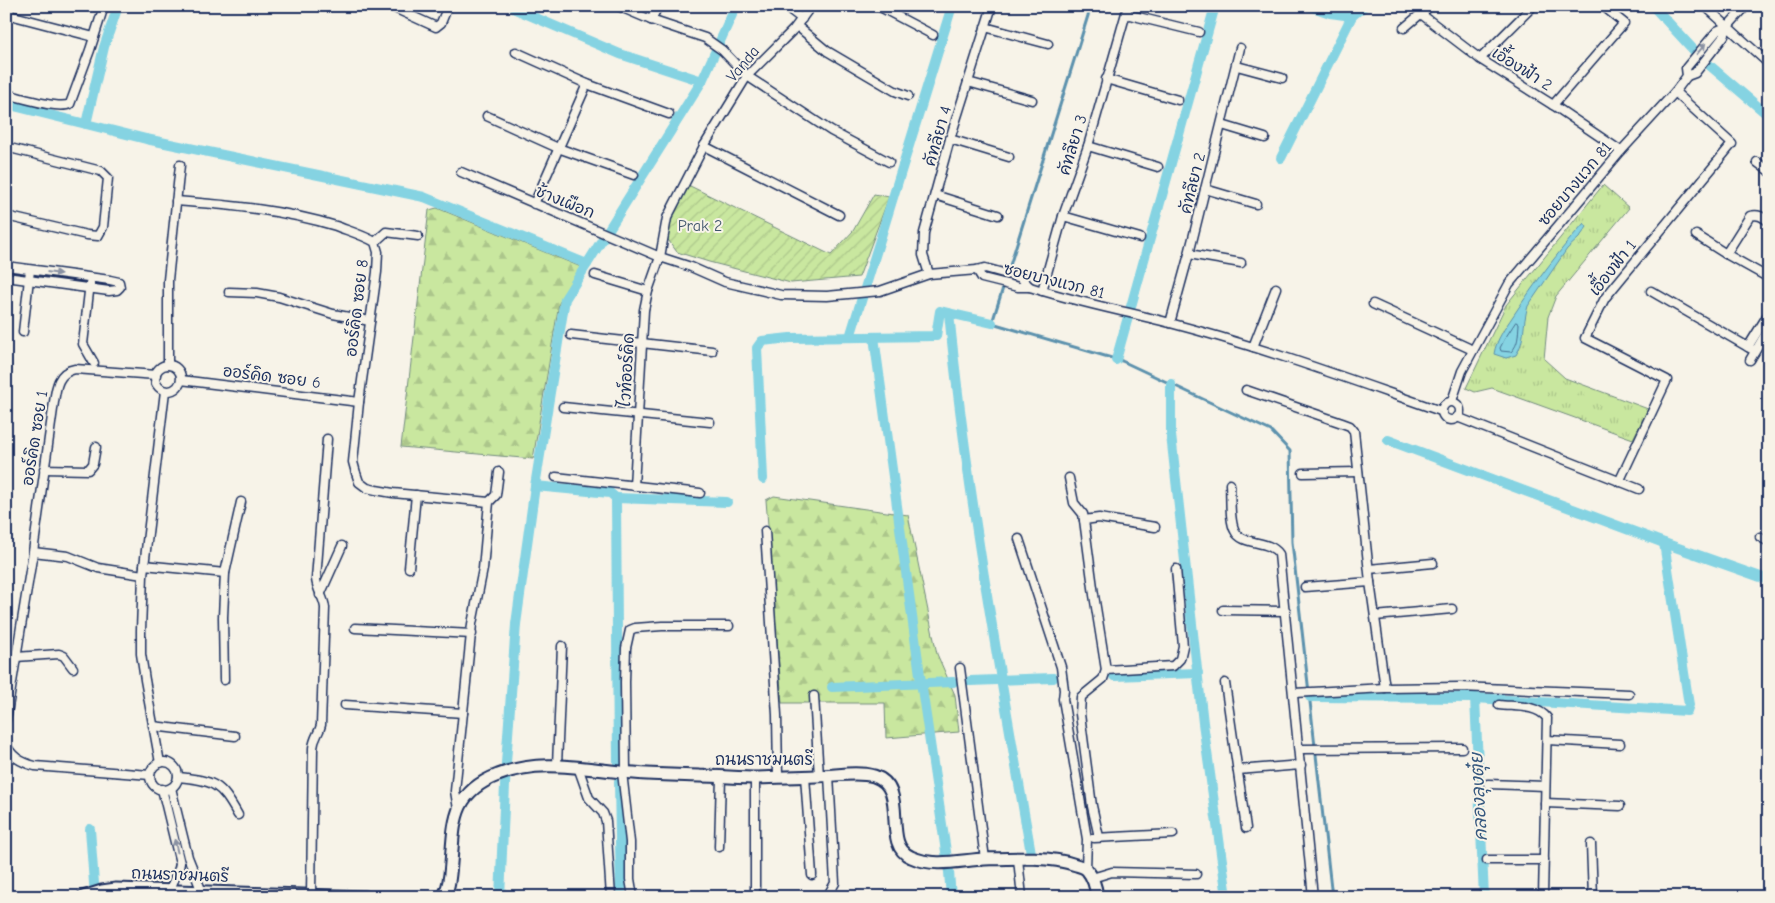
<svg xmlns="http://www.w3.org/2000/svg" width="1775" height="903" font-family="'Comic Neue','Playpen Sans Thai',sans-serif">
<defs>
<pattern id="grass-tufts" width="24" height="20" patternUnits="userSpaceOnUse" patternTransform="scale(1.25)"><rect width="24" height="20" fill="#c9e79f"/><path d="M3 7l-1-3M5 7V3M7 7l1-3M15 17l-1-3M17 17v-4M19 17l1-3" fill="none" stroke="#acc68b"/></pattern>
<pattern id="forest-firs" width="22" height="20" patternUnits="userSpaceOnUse" patternTransform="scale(1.25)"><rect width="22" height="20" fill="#c9e79f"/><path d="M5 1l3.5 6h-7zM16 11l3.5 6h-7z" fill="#acc68b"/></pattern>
<pattern id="garden-furrows" width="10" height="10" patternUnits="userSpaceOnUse" patternTransform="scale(1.25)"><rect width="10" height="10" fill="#c9e79f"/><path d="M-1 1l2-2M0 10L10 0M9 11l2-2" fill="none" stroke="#acc68b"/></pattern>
</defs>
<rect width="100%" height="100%" fill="#f7f3e8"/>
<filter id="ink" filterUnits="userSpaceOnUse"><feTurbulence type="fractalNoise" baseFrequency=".02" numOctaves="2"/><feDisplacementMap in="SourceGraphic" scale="10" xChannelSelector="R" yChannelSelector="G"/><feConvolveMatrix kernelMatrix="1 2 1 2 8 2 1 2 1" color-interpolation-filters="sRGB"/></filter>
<g filter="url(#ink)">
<path fill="url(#grass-tufts)" stroke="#728b7e" d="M1603 185 1629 208 1556 296 1548 317 1544 359 1565 378 1648 409 1633 439 1492 388 1475 392 1466 388 1506 305Z"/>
<g fill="url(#forest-firs)" stroke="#728b7e">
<path d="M437 208 581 267 559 303 533 459 401 447 429 210Z"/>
<path d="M774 496 908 515 937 654 955 695 959 732 886 738 885 703H782L766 500Z"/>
</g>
<path fill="url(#garden-furrows)" stroke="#728b7e" d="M686 184 831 255 853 231 874 194 889 197 859 277 791 283 709 262 677 252 666 237 668 212Z"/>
<path fill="#85d3e2" stroke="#5b91ad" d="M1584 223 1587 227 1579 238 1567 249 1528 306C1522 325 1526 339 1516 355L1506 358 1494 354C1496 340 1505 328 1513 316 1535 283 1558 252 1584 223Z"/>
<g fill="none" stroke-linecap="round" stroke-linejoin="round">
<path stroke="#457193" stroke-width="1" d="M1516 322 1519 324C1518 335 1519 344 1511 352L1501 351 1500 348 1504 340Z"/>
<path stroke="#5b91ad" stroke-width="3" d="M1091 6 992 323 1122 361 1271 431 1290 451 1292 542 1332 897"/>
<g stroke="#85d3e2" stroke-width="10">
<path d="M515 6V9L620 54 702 81"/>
<path d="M1310 6 1330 13 1352 16 1364 6"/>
<path d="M1653 6 1701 58 1769 116"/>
<path d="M6 104 146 139 424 197 587 264"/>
<path d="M86 124 104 47 118 6"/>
<path d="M1281 158 1352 16"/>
<path d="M949 313C967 494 1000 673 1031 853"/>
<path d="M850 337 952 6"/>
<path d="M874 337 920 675 949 872 951 897"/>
<path d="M1116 360 1215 6"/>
<path d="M1171 384V435L1203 723 1227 897"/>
<path d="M1388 440 1664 543 1769 580"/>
<path d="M763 479 757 348 762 341 790 338 936 336 940 311 992 323"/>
<path d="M535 486 610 493 616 498 618 763"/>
<path d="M616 498 727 502"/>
<path d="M1114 676 1198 673"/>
<path d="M970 681 1053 678"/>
<path d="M832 687 953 682"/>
<path d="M1310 697 1475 698 1687 711 1689 705 1664 543"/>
<path d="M1475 698 1484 897"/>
<path d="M619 781 621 897"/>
<path d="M90 829 95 897"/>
<path d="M500 897 506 763 516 624 535 486 565 299 702 81 736 6"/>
</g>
<g stroke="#1b2f5e" stroke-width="11">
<g id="street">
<path d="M390 6 436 27 441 23 448 6"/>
<path d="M618 6 651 20 705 38 722 50 747 76 831 131 889 162"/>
<path d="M785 6 802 19"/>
<path d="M878 6 933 35"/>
<path d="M1705 6 1769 64"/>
<path d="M6 14 94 37"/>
<path d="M1126 14 1199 32"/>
<path d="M1421 14 1480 59 1553 105 1621 151"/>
<path d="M651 20 658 6"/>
<path d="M797 26 827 51 895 91 908 96"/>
<path d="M985 27 1048 44"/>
<path d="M1404 28 1430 6"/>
<path d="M516 52 587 84 669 114"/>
<path d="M1480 59 1533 6"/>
<path d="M1237 66 1282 78"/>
<path d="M1687 76 1695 73 1724 36 1728 26"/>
<path d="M1106 79 1178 100"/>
<path d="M968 82 1032 100"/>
<path d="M6 94C20 97 58 110 70 104L90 50 104 6"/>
<path d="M1553 105 1624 23 1603 6"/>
<path d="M487 116 558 148 634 175"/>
<path d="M1222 125 1265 138"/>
<path d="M950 139 1009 157"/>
<path d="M704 146 839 215"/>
<path d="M1088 146 1158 167"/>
<path d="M6 147 101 171 108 178 103 227 98 236 87 235 6 216"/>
<path d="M1757 162 1769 171"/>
<path d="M461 172 660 257 691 267 725 282 781 295 827 296 880 291 929 274 977 270 985 268 1021 278 1030 287"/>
<path d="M1205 189 1256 204"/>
<path d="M935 195 998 215"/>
<path d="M176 201C230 205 284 210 336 226 349 231 363 235 375 242L378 252 377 272 359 402 353 462 356 473 359 482 367 488 376 490 393 493 489 502 496 495 499 472"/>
<path d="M534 204 587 84"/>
<path d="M1063 216 1140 238"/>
<path d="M1769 222C1762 216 1758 214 1750 216L1726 254 1769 278"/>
<path d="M1696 235 1726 254"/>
<path d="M375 242 386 232 418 236"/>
<path d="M1189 254 1241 263"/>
<path d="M6 266 110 280 119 282 120 287 117 290 109 291 6 277"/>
<path d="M977 270 982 278 1018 287H1030C1076 302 1124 311 1170 323 1262 347 1351 380 1441 411"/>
<path d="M929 274 923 255 924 233 950 139 992 6"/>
<path d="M595 275 648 291"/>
<path d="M90 283 83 344 94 363"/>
<path d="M1042 291 1063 216 1088 146 1128 6"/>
<path d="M1651 291 1755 351"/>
<path d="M229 292 257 293 279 297 333 314 370 321"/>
<path d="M1373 304 1473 350"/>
<path d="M1170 323 1189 254 1240 48"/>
<path d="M23 332 30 270"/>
<path d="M571 335 712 351"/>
<path d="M1253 347 1276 288"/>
<path d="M1748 347 1769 313"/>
<path d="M1750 360 1769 328"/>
<path d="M168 365V280L180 165"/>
<circle cx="168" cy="378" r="13"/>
<path d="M181 380 359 402"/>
<path d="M1246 390 1342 423 1350 426 1354 431 1370 582 1385 688"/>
<path d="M1452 401 1462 371 1509 284 1621 151 1675 92 1687 76 1686 68 1717 31 1728 26 1746 6"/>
<circle cx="1451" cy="411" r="9"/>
<path d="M563 407 710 422"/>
<path d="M1457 417 1639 489"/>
<path d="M44 469 88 470 93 464 96 447"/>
<path d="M1303 473 1358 472"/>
<path d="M556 477 700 493"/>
<path d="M1069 478 1074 503 1083 514 1084 520"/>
<path d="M1619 482 1667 380 1585 338 1605 298 1732 144 1675 92"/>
<path d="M1230 484C1231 496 1229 521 1235 531 1242 546 1269 539 1279 554L1313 897"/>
<path d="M634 486 644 310 648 291 660 257 667 218 704 146 747 76 794 29 811 6"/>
<path d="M765 531 777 715 778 776"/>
<path d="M1760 537 1769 542"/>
<path d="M1019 539 1061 667 1064 690 1063 699 1087 839 1086 869"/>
<path d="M33 552 68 556 98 568 143 575"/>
<path d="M144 565 225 573"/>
<path d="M409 568 416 495"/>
<path d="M1369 569 1433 563"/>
<path d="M1305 587 1370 582"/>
<path d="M320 595 342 546"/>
<path d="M1223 610 1286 611"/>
<path d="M1375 616 1452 609"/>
<path d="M355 628 472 634"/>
<path d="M16 657 59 654 64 656 73 668"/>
<path d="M960 668 985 859"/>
<path d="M1106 670 1173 666 1180 659 1183 646 1176 569"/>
<path d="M224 680 223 617 225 573 241 502"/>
<path d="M1225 683 1246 828"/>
<path d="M1294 693 1385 688 1460 687 1629 694"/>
<path d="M814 696 819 776"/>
<path d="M345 705 463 713"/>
<path d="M1499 705C1514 707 1536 704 1547 718L1543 897"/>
<path d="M6 720 33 552 54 402C56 387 58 372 75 369L156 375"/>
<path d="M153 726 235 736"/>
<path d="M1547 740 1620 744"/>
<path d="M6 744C11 757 22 763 35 766L150 775"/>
<path d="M1300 749 1462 748"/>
<circle cx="164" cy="776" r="14"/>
<path d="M160 763 145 680 141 654V630L143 575 165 391"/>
<path d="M557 765 562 646"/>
<path d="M578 767 589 798 603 813 606 821 611 897"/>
<path d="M1238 770 1301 765"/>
<path d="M622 772 630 842V879L633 897"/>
<path d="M626 772 625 682 626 648 630 630 635 628 662 626H729"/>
<path d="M805 776 812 875"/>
<path d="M178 777C215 781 220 783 238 815"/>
<path d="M1488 784 1545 786"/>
<path d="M171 788 188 857 202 892"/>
<path d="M162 789 180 863 179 868 169 892"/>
<path d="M1545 803 1620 806"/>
<path d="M458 809 455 791 472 624 483 569 489 502"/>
<path d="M1099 837 1092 806 1080 714 1081 697 1103 679 1106 670 1094 595 1084 520 1099 518 1155 527"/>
<path d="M1094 838 1173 834"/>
<path d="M1591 844 1593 897"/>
<path d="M719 847 721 777"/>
<path d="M1018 859 1022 897"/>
<path d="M1487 860H1544"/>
<path d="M1092 878 1112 872 1196 874"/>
<path d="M311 895 313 748C314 737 319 734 321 725L325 608C324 597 317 591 316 579L327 439"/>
<path d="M755 897V778"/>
<path d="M827 897 835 883 829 775"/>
</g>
</g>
<g stroke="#1b2f5e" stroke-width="15">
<g id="secondary">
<path d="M83 897 102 891 116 889 366 897"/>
<path d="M442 897C448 892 449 882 450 874 455 828 448 794 498 775 542 757 588 770 634 773 656 775 678 775 700 776 719 776 739 778 758 778 778 777 797 777 816 776 835 776 856 771 874 776 911 788 880 844 911 857 935 868 961 860 985 859 1013 858 1050 856 1076 865 1079 866 1084 867 1087 870 1093 877 1096 888 1097 897"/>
</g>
</g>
<use href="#street" stroke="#f7f3e8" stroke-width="8"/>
<use href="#secondary" stroke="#f7f3e8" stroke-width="11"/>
</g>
<defs><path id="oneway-solid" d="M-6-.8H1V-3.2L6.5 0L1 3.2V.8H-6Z" transform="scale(1.25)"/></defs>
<g fill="#8991a3">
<use href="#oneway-solid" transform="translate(1701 49) rotate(-50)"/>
<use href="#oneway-solid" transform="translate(54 273) rotate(7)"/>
<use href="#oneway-solid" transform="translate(176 846) rotate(-103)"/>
</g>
</g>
<g text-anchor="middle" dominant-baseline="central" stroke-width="4" stroke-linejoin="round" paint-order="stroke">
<g font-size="16" fill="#1b2f5e" stroke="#f7f3e8">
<text transform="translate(743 64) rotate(-50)">Vanda</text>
<text transform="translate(1522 69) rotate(32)">เอื้องฟ้า 2</text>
<text transform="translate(938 136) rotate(-74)">คัทลียา 4</text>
<text transform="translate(1073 145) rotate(-73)">คัทลียา 3</text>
<text transform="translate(1193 183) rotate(-76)">คัทลียา 2</text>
<text transform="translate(1575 184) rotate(-50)">ซอยบางแวก 81</text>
<text transform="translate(565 202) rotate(22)">ช้างเผือก</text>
<text transform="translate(1613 268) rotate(-52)">เอื้องฟ้า 1</text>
<text transform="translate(1054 281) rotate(14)">ซอยบางแวก 81</text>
<text transform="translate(357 308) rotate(-83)">ออร์คิด ซอย 8</text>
<text transform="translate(627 370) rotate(-87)">ไวท์ออร์คิด</text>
<text transform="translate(272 377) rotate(7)">ออร์คิด ซอย 6</text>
<text transform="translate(35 438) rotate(-81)">ออร์คิด ซอย 1</text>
<text x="764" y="760">ถนนราชมนตรี</text>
<text transform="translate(180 875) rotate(2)">ถนนราชมนตรี</text>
</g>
<g font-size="16" fill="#3e546b" stroke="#f7f3e8">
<text x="700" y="226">Prak 2</text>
</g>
<g font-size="18" font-style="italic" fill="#36587f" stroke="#f7f3e8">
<text transform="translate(1479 797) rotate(-93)">คลองลุงตุ๋ย</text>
</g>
</g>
<rect width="1775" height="903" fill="none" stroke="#f7f3e8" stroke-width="25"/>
<rect x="12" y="12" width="1750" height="878" fill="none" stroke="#1b2f5e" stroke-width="2" filter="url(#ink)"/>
</svg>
